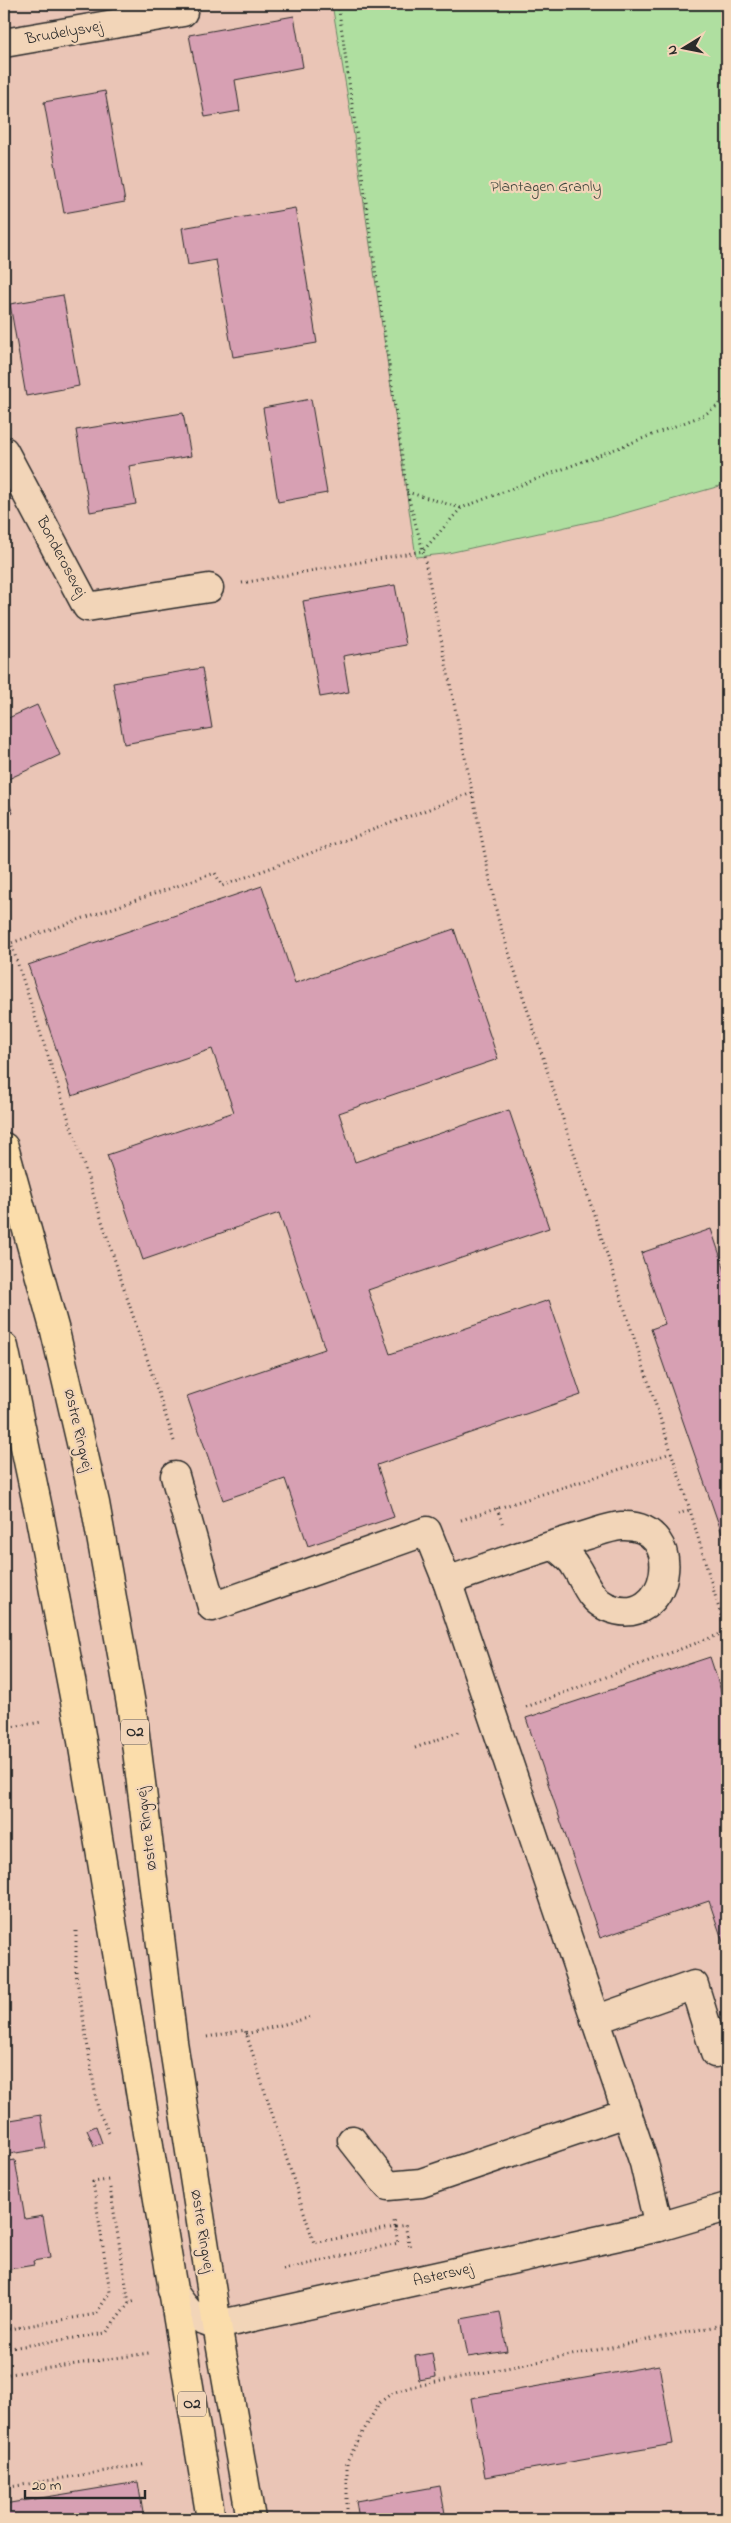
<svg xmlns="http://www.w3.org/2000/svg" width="731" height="2523" font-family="'Indie Flower',sans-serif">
<rect width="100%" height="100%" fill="#eac5b6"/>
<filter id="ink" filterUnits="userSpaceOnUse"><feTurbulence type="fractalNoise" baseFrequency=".02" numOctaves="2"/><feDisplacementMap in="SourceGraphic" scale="10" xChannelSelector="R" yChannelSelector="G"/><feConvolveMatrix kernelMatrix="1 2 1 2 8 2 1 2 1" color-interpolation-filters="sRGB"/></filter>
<g filter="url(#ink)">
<path fill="#afdfa0" stroke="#6d8566" d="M332 4H727V484L611 517 444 554 416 557 352 122Z"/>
<g fill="#d7a0b3" stroke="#2b2b2b">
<path d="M294 16 303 67 235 80 240 111 205 117 189 35Z"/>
<path d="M105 91 125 202 64 213 44 102Z"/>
<path d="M295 208 317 343 233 357 216 260 188 265 182 228Z"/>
<path d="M63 295 79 386 26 396 10 304Z"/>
<path d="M311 399 327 493 278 502 263 408Z"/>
<path d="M183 413 191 456 129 466 136 504 90 512 76 430Z"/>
<path d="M395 585 406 645 343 656 349 692 320 697 303 601Z"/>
<path d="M202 668 212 728 124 744 113 683Z"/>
<path d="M37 705 60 755 4 781V720Z"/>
<path d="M4 792 13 813 4 817Z"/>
<path d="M262 886 295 983 454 929 498 1059 339 1113 355 1162 509 1110 549 1228 368 1290 390 1354 549 1300 581 1395 377 1465 394 1517 308 1546 285 1479 223 1500 187 1396 325 1349 279 1213 143 1260 107 1155 234 1112 212 1049 72 1096 28 965Z"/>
<path d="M711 1229 727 1276V1548L651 1329 665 1324 641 1253Z"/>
<path d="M710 1657 727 1709V1954L709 1901 600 1938 526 1718Z"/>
<path d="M7 1895 10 1913 4 1914V1896Z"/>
<path d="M4 1990 7 2012 4 2013Z"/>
<path d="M41 2115 46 2148 4 2155V2121Z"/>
<path d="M96 2126 102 2143 94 2146 87 2130Z"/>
<path d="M15 2160 25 2219 43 2216 50 2258 33 2261 34 2265 4 2270V2162Z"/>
<path d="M500 2312 507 2351 468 2357 461 2319Z"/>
<path d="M432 2353 436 2377 419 2380 415 2356Z"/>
<path d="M659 2365 673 2444 485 2477 471 2398Z"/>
<path d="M138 2482 144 2519H4V2504Z"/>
<path d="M440 2486 446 2519H359L356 2501Z"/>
</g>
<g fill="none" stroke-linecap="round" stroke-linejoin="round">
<g stroke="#2b2b2b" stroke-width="31">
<g id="minor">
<path d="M4 43 183 12"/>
<path d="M4 451 87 607 209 588"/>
<path d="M175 1476 212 1607 427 1531 447 1581"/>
<path d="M554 1545C560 1551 571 1558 575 1566 585 1581 589 1599 607 1607 670 1634 690 1522 621 1526 608 1527 593 1534 580 1537 535 1550 491 1566 447 1581L644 2163 659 2227"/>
<path d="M595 2020 694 1985 715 2053"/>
<path d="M352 2140 388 2186 421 2183 626 2113"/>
<path d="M172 2290C186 2310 192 2320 217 2325L659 2227 727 2207"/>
</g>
</g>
<g stroke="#2b2b2b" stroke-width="31">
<g id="major">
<path d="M4 1147 55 1331 95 1503 132 1710 173 2042 217 2325 251 2519"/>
<path d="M4 1347 39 1513 78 1717 211 2519"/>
</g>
</g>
<g stroke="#2b2b2b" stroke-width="3" stroke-dasharray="1 4" stroke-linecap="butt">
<path d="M338 4 407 492 423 551 498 919 690 1510 727 1636"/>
<path d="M407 492 461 508"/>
<path d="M242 583 423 551 461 508 704 415 727 399"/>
<path d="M174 1441 11 943 215 873 222 886 472 793"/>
<path d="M497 1508 503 1525"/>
<path d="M678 1514 690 1510"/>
<path d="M461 1520 671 1453"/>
<path d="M526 1707 726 1632"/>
<path d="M4 1728 42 1722"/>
<path d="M415 1748 461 1731"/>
<path d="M76 1931V1974L98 2110 109 2133"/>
<path d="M246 2034 312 2017"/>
<path d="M207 2037 245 2030 314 2243 395 2227 394 2221"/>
<path d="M110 2188 129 2303"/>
<path d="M283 2270 398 2243 395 2227 405 2225 410 2248"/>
<path d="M4 2330 96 2314 110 2292 93 2182 109 2180"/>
<path d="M4 2349 106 2333 129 2303 136 2301"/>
<path d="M4 2375 149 2353"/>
<path d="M4 2488 147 2464"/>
<path d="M347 2519V2461L379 2403 392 2393 411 2387 727 2324"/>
</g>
<use href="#minor" stroke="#f2d5b8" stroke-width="28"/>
<use href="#major" stroke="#fbddab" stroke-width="28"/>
</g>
</g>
<g text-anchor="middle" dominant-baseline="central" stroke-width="4.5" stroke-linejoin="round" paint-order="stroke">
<g fill="#f2d5b8" stroke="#675e55" stroke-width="1">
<rect x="121" y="1719.5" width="28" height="25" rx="4"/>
<rect x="178" y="2391.5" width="28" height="25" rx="4"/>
</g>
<g font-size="15" font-weight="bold" fill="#2b2b2b">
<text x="135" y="1732">O2</text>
<text x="192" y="2404">O2</text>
</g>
<g font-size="16" fill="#2b2b2b" stroke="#f2d5b8">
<text transform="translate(64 33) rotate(-10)">Brudelysvej</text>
<text transform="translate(61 557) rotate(62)">Bonderosevej</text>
<text transform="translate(78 1430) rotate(77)">Østre Ringvej</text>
<text transform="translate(147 1829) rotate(-97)">Østre Ringvej</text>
<text transform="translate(202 2231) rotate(81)">Østre Ringvej</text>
<text transform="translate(443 2275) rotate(-13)">Astersvej</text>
</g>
<g font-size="16" fill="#3f463d" stroke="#f2d5b8">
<text x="546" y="187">Plantagen Granly</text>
</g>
</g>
<rect width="731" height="2523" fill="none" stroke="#f2d5b8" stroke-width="20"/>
<rect x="10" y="10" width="711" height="2503" fill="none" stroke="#2b2b2b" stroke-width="2" filter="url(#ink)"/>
<g transform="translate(684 48) rotate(260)" stroke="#f2d5b8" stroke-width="4" paint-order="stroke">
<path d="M0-4L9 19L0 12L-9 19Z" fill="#2b2b2b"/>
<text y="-8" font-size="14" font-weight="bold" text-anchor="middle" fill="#2b2b2b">N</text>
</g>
<path d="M25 2490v8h120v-8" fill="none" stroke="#2b2b2b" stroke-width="2.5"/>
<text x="32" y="2490" font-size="15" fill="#2b2b2b" stroke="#f2d5b8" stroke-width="4" paint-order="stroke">20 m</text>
</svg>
